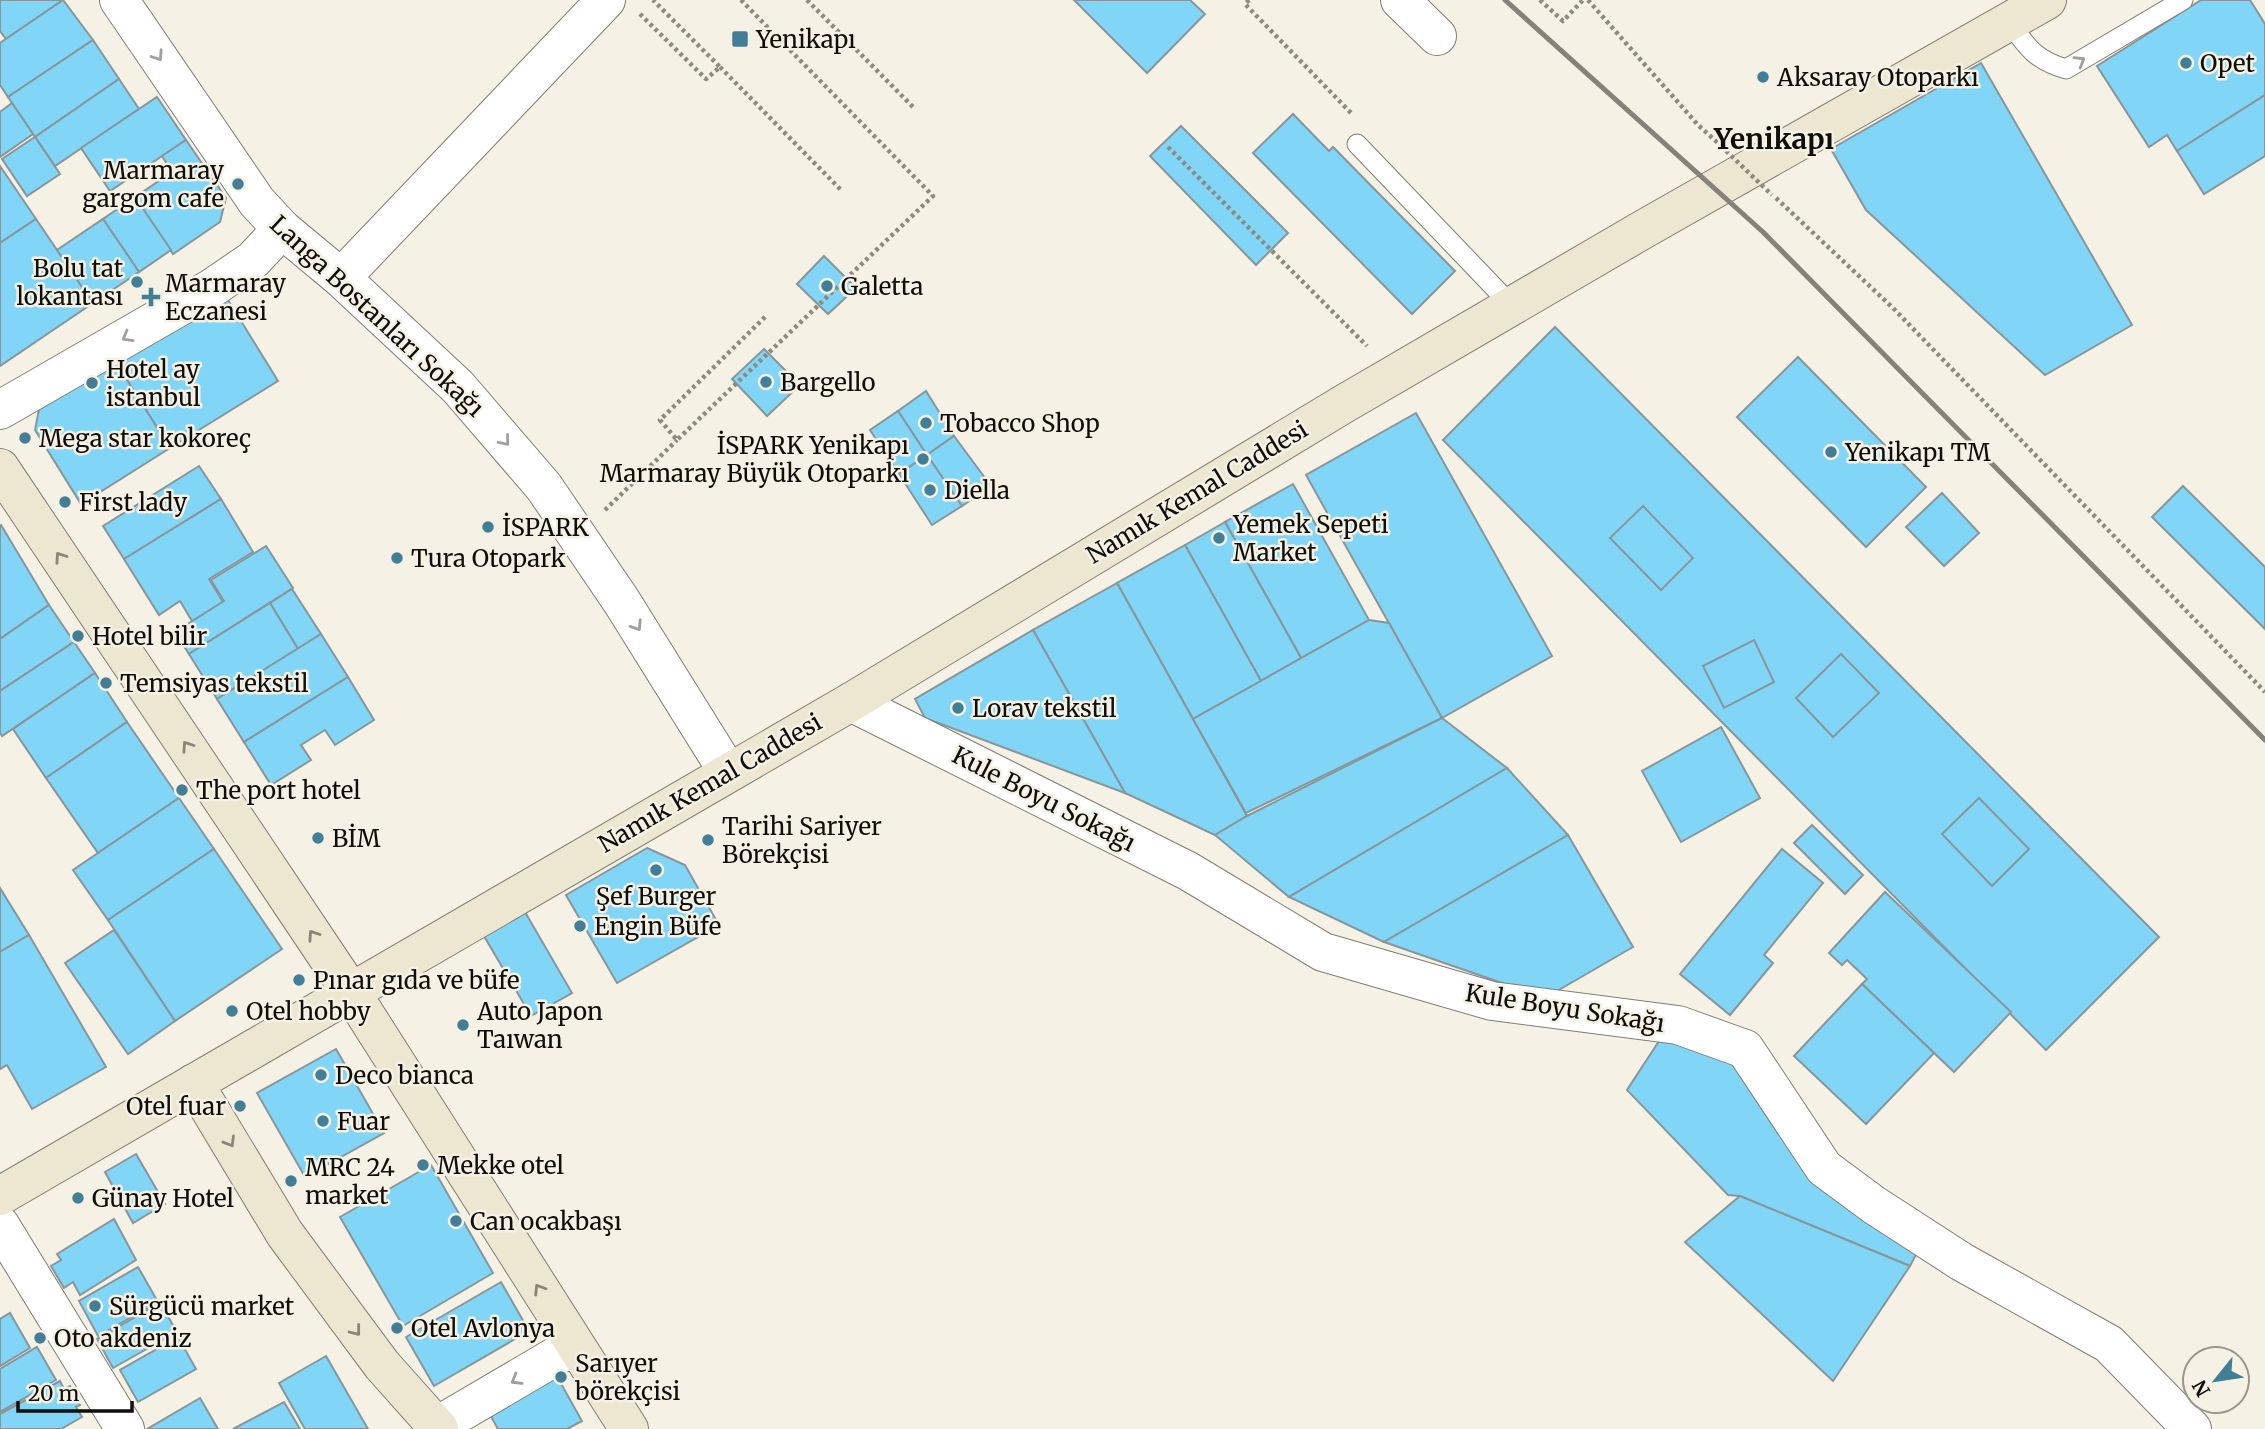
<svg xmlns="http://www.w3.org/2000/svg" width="2265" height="1429" font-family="Merriweather,serif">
<rect width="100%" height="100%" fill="#f5f1e4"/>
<g fill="#81d6f7" stroke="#88969b" stroke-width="2">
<path d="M0 0H63L6 39 0 31Z"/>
<path d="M63 0 93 40 8 97 0 85V43Z"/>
<path d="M1074 0H1190L1205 14 1147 73Z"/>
<path d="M2201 0H2250L2265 24V95L2177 151 2167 135 2149 147 2097 66Z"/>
<path d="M93 40 119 79 35 137 8 97Z"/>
<path d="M1981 63 2132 325 2045 375 1866 210 1831 149Z"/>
<path d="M119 79 139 109 55 166 35 137Z"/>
<path d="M2265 95V156L2204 194 2177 151Z"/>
<path d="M157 97 186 140 110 191 81 148Z"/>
<path d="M12 103 33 134 0 157V112Z"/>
<path d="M1293 114 1329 151 1333 147 1455 271 1412 314 1253 153Z"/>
<path d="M1181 126 1288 233 1256 265 1150 156Z"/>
<path d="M35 137 60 174 27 196 2 159Z"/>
<path d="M186 140 226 198 220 222 173 254 135 197 172 172 162 156Z"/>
<path d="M0 166 36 219 0 243Z"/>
<path d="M135 197 171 250 139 272 103 219Z"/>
<path d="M36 219 93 303 0 366V243Z"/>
<path d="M103 219 139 272 93 303 57 250Z"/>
<path d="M824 256 856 288 828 314 797 284Z"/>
<path d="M225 295 278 381 170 448 117 364Z"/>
<path d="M1555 327 2159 937 2046 1050 1443 440Z"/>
<path d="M764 349 800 385 767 416 732 379Z"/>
<path d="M1798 357 1926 487 1866 547 1737 417Z"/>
<path d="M113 358 170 448 81 504 35 430 40 404Z"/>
<path d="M926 391 954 436 927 455 898 411Z"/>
<path d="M898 411 927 455 899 474 870 430Z"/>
<path d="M1416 413 1552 656 1442 718 1306 475Z"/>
<path d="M954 436 991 486 962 506 927 455Z"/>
<path d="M927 455 962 506 932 525 899 474Z"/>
<path d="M199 466 221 499 124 559 103 526Z"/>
<path d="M1293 484 1369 620 1301 658 1225 522Z"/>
<path d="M2183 486 2265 567V629L2152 517Z"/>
<path d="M1942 493 1979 533 1944 566 1906 527Z"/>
<path d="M221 499 253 552 209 579 223 602 192 621 180 601 159 615 124 559Z"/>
<path d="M1643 506 1693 558 1661 590 1610 538Z"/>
<path d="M1225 522 1301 658 1261 681 1185 545Z"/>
<path d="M1 525 49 605 0 639V526Z"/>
<path d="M1185 545 1261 681 1193 719 1117 583Z"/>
<path d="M266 546 293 588 189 654 175 632 224 601 211 580Z"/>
<path d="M1117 583 1247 816 1215 835 1125 793 1033 630Z"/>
<path d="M292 589 321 634 298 649 270 603Z"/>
<path d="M270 603 298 649 217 699 189 654Z"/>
<path d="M49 605 74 642 0 691V639Z"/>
<path d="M1369 620 1389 623 1442 718 1246 813 1193 719Z"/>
<path d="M1033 630 1125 793 925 718 915 699Z"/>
<path d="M321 634 348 677 244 742 217 699Z"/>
<path d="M1754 640 1774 682 1724 708 1703 666Z"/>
<path d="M74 642 95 673 2 736 0 733V691Z"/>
<path d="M1841 654 1879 693 1833 737 1796 698Z"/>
<path d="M95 673 127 722 46 778 13 729Z"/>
<path d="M348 677 374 720 335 745 325 730 301 745 311 760 271 785 244 742Z"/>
<path d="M1442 718 1507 768 1289 897 1215 835 1247 816Z"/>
<path d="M127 722 179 798 98 853 46 778Z"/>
<path d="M1721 727 1760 798 1681 842 1642 771Z"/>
<path d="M1507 768 1568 835 1384 942 1289 897Z"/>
<path d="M179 798 214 849 108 920 73 870Z"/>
<path d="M1979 798 2029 849 1992 886 1942 834Z"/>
<path d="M1812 825 1863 875 1845 894 1794 843Z"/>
<path d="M1568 835 1633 947 1545 998 1384 942Z"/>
<path d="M647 848 685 865 719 925 617 983 566 895Z"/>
<path d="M214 849 282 949 175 1021 108 920Z"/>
<path d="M1782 849 1823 883 1764 955 1773 963 1730 1015 1680 974Z"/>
<path d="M0 888 29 935 0 952Z"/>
<path d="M1885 892 2011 1012 1954 1072 1862 984 1867 979 1847 960 1842 965 1829 953Z"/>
<path d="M525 912 572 993 531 1016 484 936Z"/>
<path d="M114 930 175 1021 128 1054 65 963Z"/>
<path d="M29 935 106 1067 32 1109 7 1065 0 1069V952Z"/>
<path d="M1862 984 1934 1053 1866 1124 1794 1056Z"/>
<path d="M1667 1029 1733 1050 1920 1247 1910 1266 1740 1196 1728 1195 1627 1090Z"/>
<path d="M336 1049 384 1133 305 1177 257 1093Z"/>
<path d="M136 1154 165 1204 133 1223 105 1172Z"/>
<path d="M431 1165 493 1273 403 1326 340 1217Z"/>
<path d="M1740 1196 1910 1266 1833 1381 1685 1242Z"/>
<path d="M114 1219 136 1260 80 1295 73 1282 64 1288 51 1266 61 1260 57 1254Z"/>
<path d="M138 1267 158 1302 98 1336 79 1301Z"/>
<path d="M501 1282 529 1331 434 1386 406 1337Z"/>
<path d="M160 1303 177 1332 113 1368 97 1339Z"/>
<path d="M10 1313 30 1348 0 1366V1319Z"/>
<path d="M178 1337 196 1369 138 1402 120 1370Z"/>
<path d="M37 1347 56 1380 0 1412V1369Z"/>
<path d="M326 1356 368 1429H305L279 1383Z"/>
<path d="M555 1373 582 1421 567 1429H498L488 1411Z"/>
<path d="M60 1381 64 1389 70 1386 80 1405 76 1407 82 1417 61 1429H0V1414Z"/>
<path d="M200 1398 218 1429H147Z"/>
<path d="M284 1402 300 1429H233Z"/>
</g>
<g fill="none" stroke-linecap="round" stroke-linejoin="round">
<g stroke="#817d72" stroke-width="21">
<g id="lane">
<path d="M2009 22C2027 47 2035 60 2066 69L2183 0"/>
<path d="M1357 144 1512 306"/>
</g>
</g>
<g stroke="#817d72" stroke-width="40">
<g id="street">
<path d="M119 0 257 202 282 229 341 278 458 387 544 487 622 602 728 772"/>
<path d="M1400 0 1437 36"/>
<path d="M341 278 606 0"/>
<path d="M0 410 212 288 253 260 282 229"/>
<path d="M851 702 1188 871 1323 952 1492 1001 1678 1025 1745 1049 1824 1168 1874 1205 1962 1262 2109 1344 2192 1429"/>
<path d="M0 1225 125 1429"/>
<path d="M432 1429 575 1345"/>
</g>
</g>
<g stroke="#817d72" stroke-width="40">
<g id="secondary">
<path d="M0 468 351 992 629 1429"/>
<path d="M194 1083 285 1234 382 1365 439 1429"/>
<path d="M0 1196 851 702 1342 405 1644 229 2047 0"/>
</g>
</g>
<g stroke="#8d8a81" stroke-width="4.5" stroke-dasharray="3.5 3.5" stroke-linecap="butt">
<path d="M741 0 933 196 677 440 660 420 766 316"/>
<path d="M807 0 915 109"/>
<path d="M1249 0 1245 4 1353 115"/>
<path d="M1540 0 1563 21 1583 0"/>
<path d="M1588 0 1698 125 1718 143"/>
<path d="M640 14 706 79 720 67 653 0"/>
<path d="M720 67 841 190"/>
<path d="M1168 147 1367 346"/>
<path d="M1776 198 1893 308 2265 692"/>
<path d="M605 510 677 440"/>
</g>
<use href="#lane" stroke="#fff" stroke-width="19"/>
<use href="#street" stroke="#fff" stroke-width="38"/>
<use href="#secondary" stroke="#ede7d2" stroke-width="38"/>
<path stroke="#848279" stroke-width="5" d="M1505 0 1763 232 2265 740"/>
<path stroke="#8d8a81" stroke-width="4.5" stroke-dasharray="3.5 3.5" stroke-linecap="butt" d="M1721 146 1772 195"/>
</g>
<defs><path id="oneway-chevron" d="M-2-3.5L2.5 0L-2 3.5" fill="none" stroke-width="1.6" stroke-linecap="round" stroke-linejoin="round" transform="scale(1.75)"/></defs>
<g stroke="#9f9f9d">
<use href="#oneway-chevron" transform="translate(158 56) rotate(56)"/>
<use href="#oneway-chevron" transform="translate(2080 61) rotate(-31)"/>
<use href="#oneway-chevron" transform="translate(127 337) rotate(150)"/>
<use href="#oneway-chevron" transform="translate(505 441) rotate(50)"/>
<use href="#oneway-chevron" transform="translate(637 626) rotate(57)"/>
<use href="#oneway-chevron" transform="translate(516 1380) rotate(149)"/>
</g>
<g stroke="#898578">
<use href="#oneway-chevron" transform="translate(60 557) rotate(-124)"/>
<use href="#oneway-chevron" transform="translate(187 746) rotate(-124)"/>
<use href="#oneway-chevron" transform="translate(313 935) rotate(-124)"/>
<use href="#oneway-chevron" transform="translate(230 1142) rotate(59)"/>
<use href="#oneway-chevron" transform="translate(539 1289) rotate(-122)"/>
<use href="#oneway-chevron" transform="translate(356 1331) rotate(52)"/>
</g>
<g fill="#427f96" stroke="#f5f1e4" stroke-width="2.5">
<rect x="731" y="30" width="18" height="18" rx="3.5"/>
<circle cx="2186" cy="63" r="7"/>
<circle cx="1763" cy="77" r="7"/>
<circle cx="238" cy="184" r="7"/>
<circle cx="137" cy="282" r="7"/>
<circle cx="827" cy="286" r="7"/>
<path d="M147.5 286.5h7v7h7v7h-7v7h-7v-7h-7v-7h7z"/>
<circle cx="766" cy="382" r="7"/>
<circle cx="92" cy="383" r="7"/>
<circle cx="926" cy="423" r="7"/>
<circle cx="25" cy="438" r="7"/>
<circle cx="1831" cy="452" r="7"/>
<circle cx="923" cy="459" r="7"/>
<circle cx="930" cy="490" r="7"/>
<circle cx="65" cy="502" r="7"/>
<circle cx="488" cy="527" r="7"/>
<circle cx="1219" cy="538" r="7"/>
<circle cx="397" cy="558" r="7"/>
<circle cx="78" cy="636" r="7"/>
<circle cx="106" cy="683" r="7"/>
<circle cx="958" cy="708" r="7"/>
<circle cx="182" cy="790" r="7"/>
<circle cx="318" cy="838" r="7"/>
<circle cx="708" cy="840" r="7"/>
<circle cx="656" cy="870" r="7"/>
<circle cx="580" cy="926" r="7"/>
<circle cx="299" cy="980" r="7"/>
<circle cx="232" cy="1011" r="7"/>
<circle cx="463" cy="1025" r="7"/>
<circle cx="321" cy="1075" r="7"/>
<circle cx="240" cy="1106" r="7"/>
<circle cx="323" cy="1121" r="7"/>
<circle cx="423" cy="1165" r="7"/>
<circle cx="291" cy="1181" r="7"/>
<circle cx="78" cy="1198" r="7"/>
<circle cx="456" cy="1221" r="7"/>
<circle cx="95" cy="1306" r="7"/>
<circle cx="397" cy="1328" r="7"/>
<circle cx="40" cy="1338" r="7"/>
<circle cx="561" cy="1377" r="7"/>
</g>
<g text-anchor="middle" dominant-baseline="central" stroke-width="5" stroke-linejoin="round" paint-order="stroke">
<g font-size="24" fill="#0f0e09" stroke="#f5f1e4" text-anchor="start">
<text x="756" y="39">Yenikapı</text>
<text x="2200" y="63">Opet</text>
<text x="1777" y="77">Aksaray Otoparkı</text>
<text x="224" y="170" text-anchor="end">Marmaray<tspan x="224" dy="28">gargom cafe</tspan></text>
<text x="123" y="268" text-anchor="end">Bolu tat<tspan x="123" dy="28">lokantası</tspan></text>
<text x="165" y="283">Marmaray<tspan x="165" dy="28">Eczanesi</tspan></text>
<text x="841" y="286">Galetta</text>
<text x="106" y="369">Hotel ay<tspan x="106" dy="28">istanbul</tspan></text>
<text x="780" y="382">Bargello</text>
<text x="940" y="423">Tobacco Shop</text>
<text x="39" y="438">Mega star kokoreç</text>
<text x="909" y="445" text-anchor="end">İSPARK Yenikapı<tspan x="909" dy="28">Marmaray Büyük Otoparkı</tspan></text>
<text x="1845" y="452">Yenikapı TM</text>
<text x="944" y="490">Diella</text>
<text x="79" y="502">First lady</text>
<text x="1233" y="524">Yemek Sepeti<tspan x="1233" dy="28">Market</tspan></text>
<text x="502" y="527">İSPARK</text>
<text x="411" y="558">Tura Otopark</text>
<text x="92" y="636">Hotel bilir</text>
<text x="120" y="683">Temsiyas tekstil</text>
<text x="972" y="708">Lorav tekstil</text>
<text x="196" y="790">The port hotel</text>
<text x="722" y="826">Tarihi Sariyer<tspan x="722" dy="28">Börekçisi</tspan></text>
<text x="332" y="838">BİM</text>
<text x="656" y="896" text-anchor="middle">Şef Burger</text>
<text x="594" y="926">Engin Büfe</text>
<text x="313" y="980">Pınar gıda ve büfe</text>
<text x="246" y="1011">Otel hobby</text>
<text x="477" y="1011">Auto Japon<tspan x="477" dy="28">Taıwan</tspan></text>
<text x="335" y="1075">Deco bianca</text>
<text x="226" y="1106" text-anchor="end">Otel fuar</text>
<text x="337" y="1121">Fuar</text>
<text x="437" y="1165">Mekke otel</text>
<text x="305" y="1167">MRC 24<tspan x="305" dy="28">market</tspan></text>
<text x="92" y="1198">Günay Hotel</text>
<text x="470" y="1221">Can ocakbaşı</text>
<text x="109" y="1306">Sürgücü market</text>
<text x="411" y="1328">Otel Avlonya</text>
<text x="54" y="1338">Oto akdeniz</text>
<text x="575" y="1363">Sarıyer<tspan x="575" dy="28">börekçisi</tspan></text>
</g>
<g font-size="24" fill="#0f0e09" stroke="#f5f1e4">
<text transform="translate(377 316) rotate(43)">Langa Bostanları Sokağı</text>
<text transform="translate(1197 492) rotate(-31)">Namık Kemal Caddesi</text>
<text transform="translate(710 783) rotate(-30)">Namık Kemal Caddesi</text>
<text transform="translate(1044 799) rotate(27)">Kule Boyu Sokağı</text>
<text transform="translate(1565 1008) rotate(9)">Kule Boyu Sokağı</text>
</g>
<g font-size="28" font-weight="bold" fill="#0f0e09" stroke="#f5f1e4">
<text x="1774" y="139">Yenikapı</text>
</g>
</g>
<g transform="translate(2216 1380) rotate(240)"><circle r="33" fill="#f5f1e4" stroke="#99968c" stroke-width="2"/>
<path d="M0-5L12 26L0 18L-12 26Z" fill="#427f96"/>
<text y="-10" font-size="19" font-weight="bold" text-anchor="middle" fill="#0f0e09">N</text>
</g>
<path d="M18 1401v10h114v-10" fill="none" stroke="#0f0e09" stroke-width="3.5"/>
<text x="28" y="1401" font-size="21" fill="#0f0e09" stroke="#f5f1e4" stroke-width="5" paint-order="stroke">20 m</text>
</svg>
